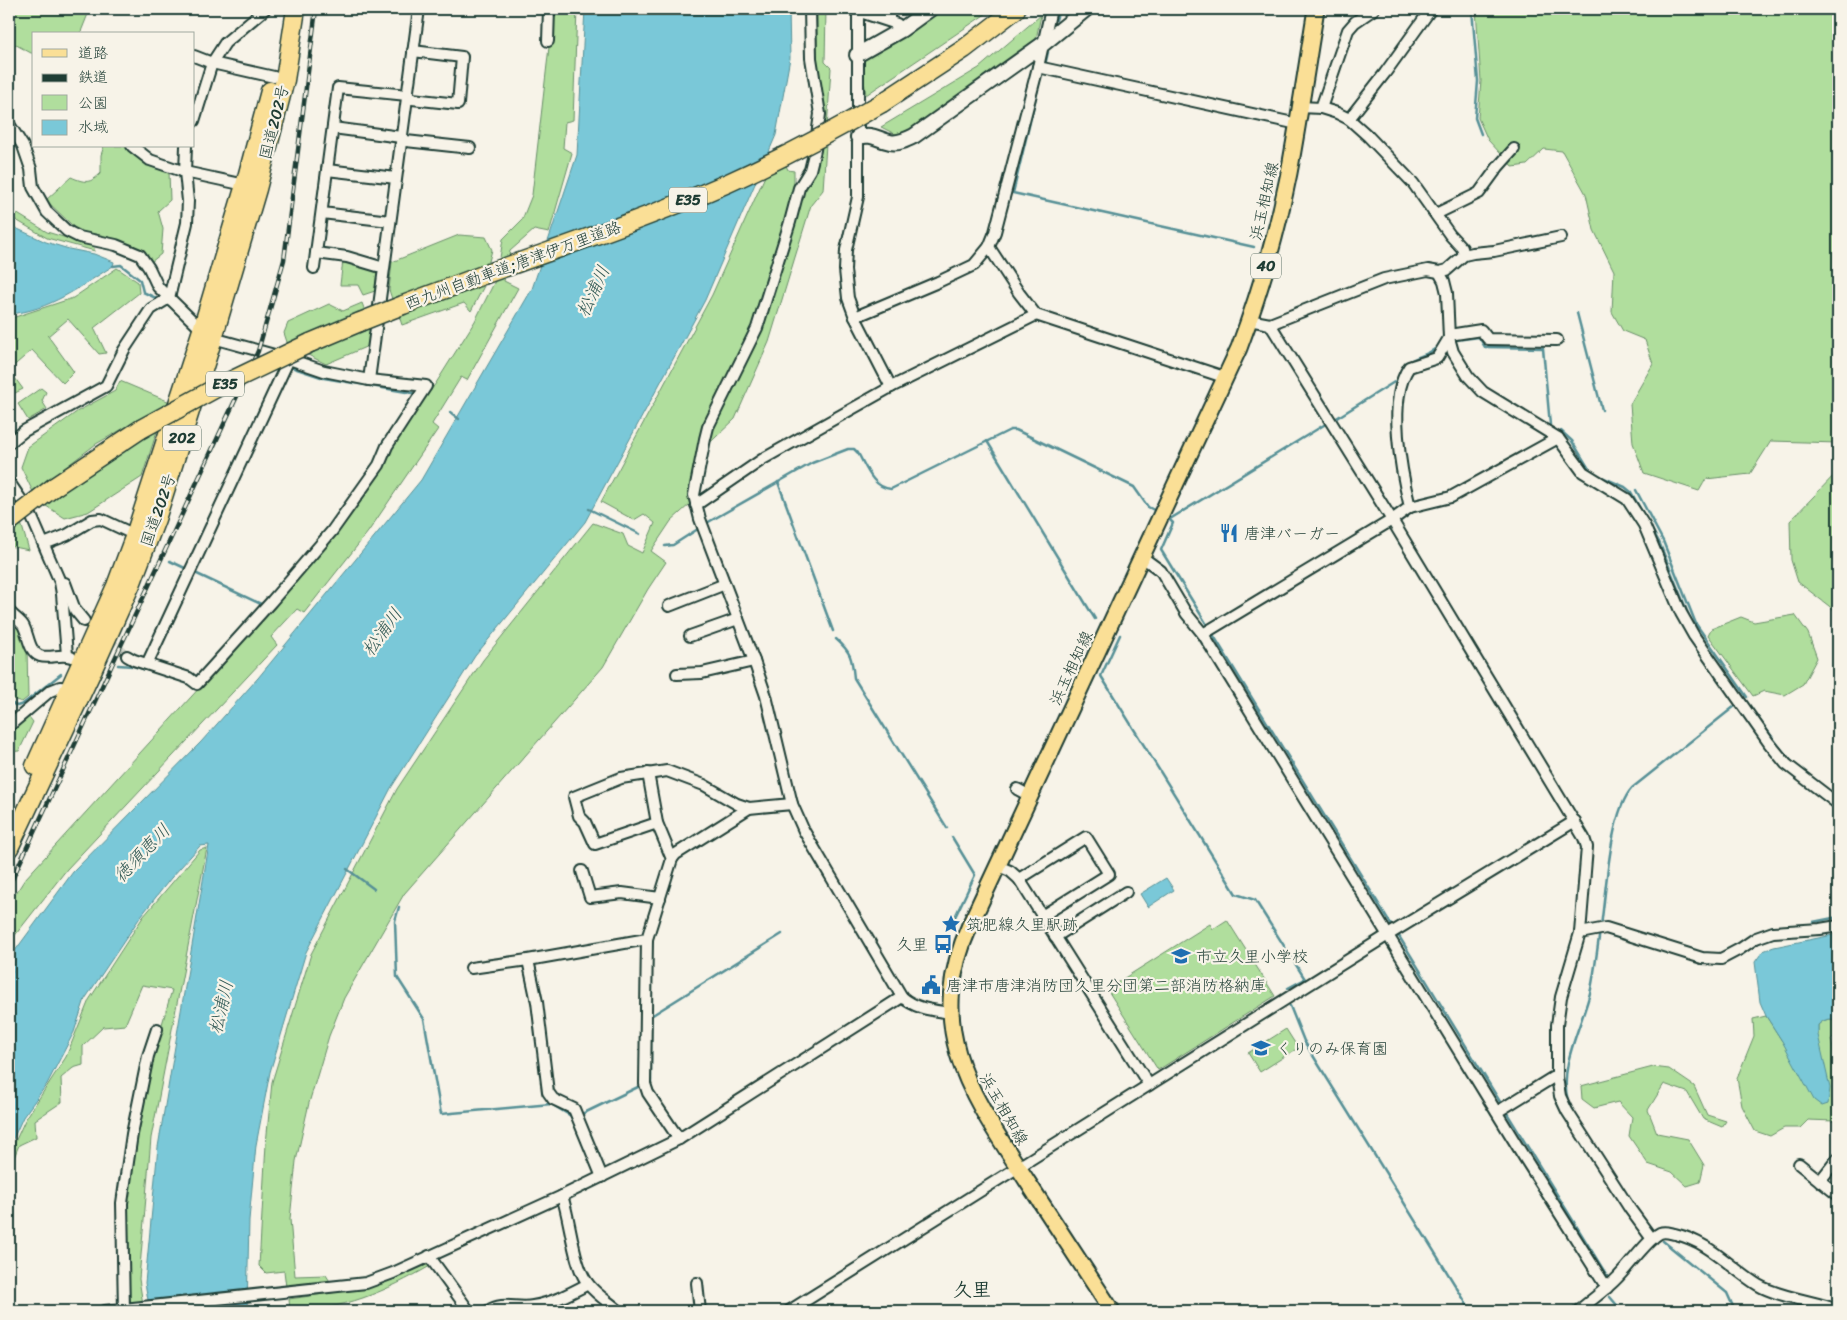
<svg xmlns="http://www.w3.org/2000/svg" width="1847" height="1320" font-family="Sriracha,'Klee One',sans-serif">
<rect width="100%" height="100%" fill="#f7f3e8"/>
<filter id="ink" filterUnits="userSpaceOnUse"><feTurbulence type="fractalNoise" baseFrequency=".02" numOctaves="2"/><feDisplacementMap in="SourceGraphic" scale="10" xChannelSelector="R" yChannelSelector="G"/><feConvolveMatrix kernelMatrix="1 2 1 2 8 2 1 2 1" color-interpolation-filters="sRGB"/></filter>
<g filter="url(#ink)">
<g fill="#b0de9d" stroke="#688e68">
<path d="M9 9H90L80 34H34V53H31L9 41Z"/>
<path d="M553 9H577L573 120 565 122 563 148 572 153 549 233 534 230 510 251 504 281 518 288 467 380 461 377 432 424 438 429 368 532 304 613 297 609 271 637 277 645 67 869 9 943V904L25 879 275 605 340 527 385 464 390 448 436 383 475 321 497 277 503 239 522 220 532 195 549 47 552 38Z"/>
<path d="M817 9H826L825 62 831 68 823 190 811 205 769 342 735 419 697 455 690 504 671 521 651 551 666 562 648 589 603 667 404 894 344 998 329 1036 309 1103 296 1161 290 1219 295 1276 326 1275 331 1283 286 1287 284 1271 266 1273 259 1266 266 1144 272 1082 311 954 397 789 483 660 593 523 623 534 628 546 642 553 655 523 644 514 634 520 601 502 712 295 778 147 788 170 794 171V192L802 193 816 169 824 105 817 74Z"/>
<path d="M941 9H993L866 95 861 58 905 35Z"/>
<path d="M1476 9H1838V443L1771 441 1750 474 1706 479 1699 491 1644 473 1633 443 1630 404 1653 364 1645 340 1623 331 1612 312 1614 271 1594 230 1586 194 1562 151 1544 149 1527 165 1513 167 1488 140 1478 118 1481 81Z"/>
<path d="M1041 15 1036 39 985 79 911 130 895 134 881 127 979 68Z"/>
<path d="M104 146H126L150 163 169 172 170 200 158 211 163 229 161 254 151 262 134 245 91 235 76 229 46 200 71 177C85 183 90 184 101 173V155Z"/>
<path d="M11 210 47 232 93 246 95 251 47 238 9 216V211Z"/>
<path d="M459 235 486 237 492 250 488 265 392 299 389 290 392 262Z"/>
<path d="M343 260 377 269 375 291 363 295 358 285H340Z"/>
<path d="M117 268 138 282 139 293 94 328 106 353 99 354 68 319 48 336 74 372 63 383 32 350 9 370 23 389 9 396V319L73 298Z"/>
<path d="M484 286 471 311 464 303 402 325 399 316Z"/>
<path d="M362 303 365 311 288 345 284 333 288 323 329 304 343 311Z"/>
<path d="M370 327 368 346 326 364 306 354Z"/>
<path d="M120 381 170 402 96 444 33 492 21 467 28 447 78 411 115 391Z"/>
<path d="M41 388 46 392 42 401 47 409 28 420 18 404Z"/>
<path d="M158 428 142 477 88 512 65 518 43 504Z"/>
<path d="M1838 471V613L1798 582 1791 560 1790 521Z"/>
<path d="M21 523 29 550 9 546V533Z"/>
<path d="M1795 615 1808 633 1817 658 1803 684 1785 695 1764 691 1753 696 1708 635 1711 629 1741 617 1754 622Z"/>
<path d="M9 616 21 628 27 648 28 697 22 702 9 698Z"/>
<path d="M29 717 33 722 19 751 9 752V734Z"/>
<path d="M207 848 151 1138 139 1279 144 1311H132C126 1275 122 1238 124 1201 130 1129 152 1059 172 990L142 985 125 1025 103 1027 83 1046V1065L73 1068 61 1078 62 1102 35 1120 36 1137 19 1145 9 1170V1155L25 1120 66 1057 89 1000 143 917 200 850Z"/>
<path d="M1227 920 1275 996 1158 1070 1107 989 1210 924 1213 929Z"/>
<path d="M1766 1016 1782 1041 1818 1035V1025C1824 1019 1830 1018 1838 1020V1033L1831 1039 1838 1076V1118L1834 1121 1808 1120 1800 1128H1784L1770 1136 1755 1131 1742 1106 1737 1078 1754 1036 1753 1019Z"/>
<path d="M1286 1029 1298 1048 1260 1072 1248 1053Z"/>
<path d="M1653 1067 1669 1069 1694 1086 1707 1115 1726 1121 1722 1127 1703 1119 1687 1092 1664 1084 1648 1110 1657 1133 1688 1139 1704 1165 1700 1182 1687 1186 1672 1172 1648 1164 1629 1136 1632 1117 1618 1102 1594 1108 1582 1099 1581 1086Z"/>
<path d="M426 1261 430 1266C387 1291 341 1311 290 1311L289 1299 366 1288Z"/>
</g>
<g fill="#7ac8d8" stroke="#569096">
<path d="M585 9H789L790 58 776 135 705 300 585 522 475 656 391 788 306 952 270 1072 256 1145 249 1220 247 1311H150L145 1283 158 1147 209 845 200 846 171 878 141 916 85 999 74 1032 47 1084 23 1117 9 1148V979L13 971 9 959 73 872 201 742 258 678 421 480 532 289 577 155Z"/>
<path d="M9 225 46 242 69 249 94 254 114 262 113 266C81 286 49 311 9 314Z"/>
<path d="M1166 878 1174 890 1148 907 1140 894Z"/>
<path d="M1838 934V1020C1830 1018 1824 1019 1818 1025V1035L1830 1088 1828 1104 1822 1106 1814 1100 1782 1041 1766 1016 1760 1002 1755 962 1763 951 1774 947Z"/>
</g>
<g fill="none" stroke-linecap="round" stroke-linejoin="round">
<g stroke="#569096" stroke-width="2.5">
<path d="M1472 9 1478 81 1475 118 1481 134"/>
<path d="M1056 20 1059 9"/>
<path d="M1046 61 1048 52"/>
<path d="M1041 76 1013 193 1254 247"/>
<path d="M113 266 121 265 140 280 143 292 158 299"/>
<path d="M1577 313 1602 410"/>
<path d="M1456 340 1479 337 1485 347 1543 348 1550 425"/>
<path d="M1407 363C1416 356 1427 356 1436 348"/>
<path d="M291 367 324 378 418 394"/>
<path d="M450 412 459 419"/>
<path d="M1335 419 1399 379"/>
<path d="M1561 431 1572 441 1589 469 1597 475 1625 487 1631 492 1659 542 1691 621"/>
<path d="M987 441 1095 619"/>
<path d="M778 482 833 631"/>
<path d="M1636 490 1663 541 1696 624 1747 697"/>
<path d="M589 509 640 534"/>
<path d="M1167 517 1173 523 1161 550 1209 628"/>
<path d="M1170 519 1324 425"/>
<path d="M705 524 812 463 848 449H854L858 453C866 467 873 488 891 489L1010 430H1016L1134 487 1148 507 1158 512"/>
<path d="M665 546 673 545 701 527"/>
<path d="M170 561 187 569"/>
<path d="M195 573 263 605"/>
<path d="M1212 633 1394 929"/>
<path d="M1120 635 1101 676 1236 894 1255 900 1305 979 1288 988"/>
<path d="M836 639C851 652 852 658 854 678L947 828"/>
<path d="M118 665 133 666 150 671"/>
<path d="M9 702 17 706 23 704 61 674"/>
<path d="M1756 715 1778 745 1792 762"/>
<path d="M1796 765 1800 768"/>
<path d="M1804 771 1818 782"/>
<path d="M952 837 975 875 954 919"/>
<path d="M347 869 374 889"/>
<path d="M399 907 395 921 397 977 424 1019 441 1114 551 1104 571 1116"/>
<path d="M1813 922 1838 917"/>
<path d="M1601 926C1606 892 1610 812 1632 788L1735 706"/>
<path d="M1397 933 1502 1105"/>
<path d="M1290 1006 1304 1041 1471 1311"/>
<path d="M651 1083V1016L782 934"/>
<path d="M1568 1101C1558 1066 1583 1024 1591 989 1595 970 1597 950 1600 931"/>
<path d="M1505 1110 1609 1279"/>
<path d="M582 1114 638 1087"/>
<path d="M1663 1241 1727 1293 1735 1311"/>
<path d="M1610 1297 1622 1311"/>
</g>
<path stroke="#cccfc4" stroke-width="10" stroke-dasharray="10 5" stroke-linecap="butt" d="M84 621 127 656"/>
<g stroke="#1f3d34" stroke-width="14">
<g id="street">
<path d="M810 9 811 58 820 114 815 150 810 170 799 188 790 222 757 328 708 427 705 439 694 495 700 519 754 661 766 696 792 804 804 831 902 997C916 1009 932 1010 950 1013"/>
<path d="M851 9 897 24 901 30"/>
<path d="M858 9V197L846 250 845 270 848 298 855 317 891 387"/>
<path d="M889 21V9"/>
<path d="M548 41 549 9"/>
<path d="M194 56 212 63 274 77"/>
<path d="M1038 67 1298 124"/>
<path d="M1300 107 1321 108 1337 113 1349 119 1368 136 1413 183 1450 235 1462 248 1464 255"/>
<path d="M1321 108 1348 30 1355 22 1374 9"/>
<path d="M1349 119 1385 73 1431 9"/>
<path d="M194 121 212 63 225 43 265 9"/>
<path d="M9 124 23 146 31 169 33 187 47 212 67 231 79 237 116 245 140 255 149 268 158 287 202 330 213 338 289 359 324 371 369 380 426 386 387 446 379 465 332 531 271 602 197 684 189 678 134 660 127 656"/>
<path d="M333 128 401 137 406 141 470 148"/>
<path d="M132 146 150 160 185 172 245 185"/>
<path d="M327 170 396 178"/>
<path d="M322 213 390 221"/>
<path d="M1436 214 1479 193 1498 167 1514 149"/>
<path d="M989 247 1019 293 1036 315 1227 378"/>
<path d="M316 253 347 257 384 268"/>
<path d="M314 268 338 88 407 95 412 99 458 104 462 57 413 51"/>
<path d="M1439 272 1444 281 1447 293 1449 338 1453 352 1468 376 1483 392 1558 438 1583 472 1627 499 1644 525 1681 613 1694 636 1769 743 1786 764 1838 804"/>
<path d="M855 317 938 282 974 265 989 247 995 232 1038 67 1051 9"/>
<path d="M1249 320 1270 324 1384 279 1428 270 1439 272 1447 270 1464 255 1473 253 1494 251 1561 237"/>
<path d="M1270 324 1392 520 1584 838 1587 847 1580 933 1561 997 1557 1025V1077L1560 1096 1567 1111 1630 1209 1652 1239"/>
<path d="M1449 335 1481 330 1488 339 1557 340"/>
<path d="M369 380 419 9"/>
<path d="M9 443 24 431 106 386 124 350 151 309 169 298 187 223 188 201 185 172 186 146"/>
<path d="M9 482 30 513 60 582 62 594 67 655"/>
<path d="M696 505 763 459 891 387 1036 315"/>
<path d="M1410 507C1401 471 1387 399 1409 367L1437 358 1449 338"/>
<path d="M44 544 67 535 92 520 101 519 135 535"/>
<path d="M1142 557 1161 571 1186 613 1203 634 1524 1157 1607 1288"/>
<path d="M65 583 75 610 84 621"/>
<path d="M669 606 725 584"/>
<path d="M9 611C13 616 19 620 23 625 29 635 28 651 40 656 50 659 62 653 71 657"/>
<path d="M1203 634 1392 520 1410 507 1451 497 1558 438"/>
<path d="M690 636 738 619"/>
<path d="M147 664 289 359"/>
<path d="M677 674 702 673 754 661"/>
<path d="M9 726 50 691 60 687 70 688"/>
<path d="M648 773 657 823 672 859"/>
<path d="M1017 789 1030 796"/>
<path d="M657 823 595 844 585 822 579 816 574 797 621 778 667 771 704 785 737 804 749 808"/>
<path d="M998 866 1010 871 1019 879 1149 1085"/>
<path d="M582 871 590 897 622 893 660 898"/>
<path d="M1019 879 1086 837 1109 874 1042 916"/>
<path d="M1580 933 1606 928 1702 958 1721 959 1740 949 1756 938 1773 932 1820 929 1838 926"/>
<path d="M1055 937 1126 892"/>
<path d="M528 960 537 1002 548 1092 553 1099 574 1109 602 1177"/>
<path d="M471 968 528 960 647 939"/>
<path d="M1497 1112 1552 1078 1557 1077"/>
<path d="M679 1139 648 1093 645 1084 647 939 672 859 676 854 749 808 792 804"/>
<path d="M1799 1164 1838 1195"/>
<path d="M1820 1181 1838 1158"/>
<path d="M562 1196C571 1222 573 1266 589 1285 598 1296 609 1302 619 1311"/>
<path d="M429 1256 469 1311"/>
<path d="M697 1283 700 1311"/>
<path d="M105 1311 366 1283 393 1273 562 1196 679 1139 902 997"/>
<path d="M124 1311 122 1203 132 1134 148 1056 157 1029"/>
<path d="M488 1311C503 1301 516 1309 533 1306 552 1303 571 1293 588 1284"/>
<path d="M789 1311 1388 935 1575 821"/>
<path d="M1578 1311C1591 1300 1606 1290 1618 1277 1629 1266 1648 1239 1660 1233 1665 1231 1670 1233 1675 1234 1710 1242 1729 1267 1758 1285 1778 1297 1815 1301 1838 1310"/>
</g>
</g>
<g stroke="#1f3d34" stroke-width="18">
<g id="secondary">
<path d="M857 55 901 30 930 9"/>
<path d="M858 137C873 133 876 139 890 142 898 144 906 140 914 136L1043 44 1086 9"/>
</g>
</g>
<g stroke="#1f3d34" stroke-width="19">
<path id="primary" d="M1112 1311C1084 1268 1055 1224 1027 1181 971 1094 923 1030 970 925L1239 348C1260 292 1277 233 1289 173 1299 119 1307 64 1316 9"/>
</g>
<g stroke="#1f3d34" stroke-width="21">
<g id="highway">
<path d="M882 103 964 49 1016 9"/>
<path d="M403 305 483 275"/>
<path d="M310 343 360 322"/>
<path d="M54 487 141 429"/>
<path d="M35 766 116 586 135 535 202 330 245 185 270 91"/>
<path d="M9 848 92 671 132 582 156 519 213 338 257 189 285 80 296 9"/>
</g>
</g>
<use href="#street" stroke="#f7f3e8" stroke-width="10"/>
<use href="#secondary" stroke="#f7f3e8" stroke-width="14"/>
<use href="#primary" stroke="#fadf96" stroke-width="15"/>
<use href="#highway" stroke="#fadf96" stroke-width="18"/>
<g stroke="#1f3d34" stroke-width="4.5">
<path id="rail" d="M9 886 258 351 284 260 316 9"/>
</g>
<use href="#rail" stroke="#f7f3e8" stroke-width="2.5" stroke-dasharray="8" stroke-linecap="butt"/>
<g stroke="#1f3d34" stroke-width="21" stroke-linecap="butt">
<g id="highway-bridge">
<path d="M483 275C565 246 648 218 728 183 781 159 832 132 882 103"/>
<path d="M360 322 403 305"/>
<path d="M141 429 216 388 310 343"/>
<path d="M9 522 54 487"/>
</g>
</g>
<use href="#highway-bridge" stroke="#fadf96" stroke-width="18"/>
</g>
</g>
<defs>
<g id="restaurant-bare" transform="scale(1.5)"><path d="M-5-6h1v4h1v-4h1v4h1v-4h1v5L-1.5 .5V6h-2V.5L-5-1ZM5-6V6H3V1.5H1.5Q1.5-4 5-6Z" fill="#1f6fb2" stroke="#f7f3e8" stroke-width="2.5" paint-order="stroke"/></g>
<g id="sight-bare" transform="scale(1.5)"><path d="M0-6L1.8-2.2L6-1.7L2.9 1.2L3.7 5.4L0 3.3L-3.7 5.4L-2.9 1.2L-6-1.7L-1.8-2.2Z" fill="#1f6fb2" stroke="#f7f3e8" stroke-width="2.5" paint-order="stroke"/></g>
<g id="bus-bare" transform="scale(1.5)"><path d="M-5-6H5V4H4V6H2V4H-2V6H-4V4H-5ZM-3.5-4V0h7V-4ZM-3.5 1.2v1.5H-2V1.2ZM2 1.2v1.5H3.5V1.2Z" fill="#1f6fb2" stroke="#f7f3e8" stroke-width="2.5" paint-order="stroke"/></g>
<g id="school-bare" transform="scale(1.5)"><path d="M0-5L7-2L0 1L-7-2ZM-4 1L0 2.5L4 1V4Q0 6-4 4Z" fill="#1f6fb2" stroke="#f7f3e8" stroke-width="2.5" paint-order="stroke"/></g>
<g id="civic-bare" transform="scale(1.5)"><path d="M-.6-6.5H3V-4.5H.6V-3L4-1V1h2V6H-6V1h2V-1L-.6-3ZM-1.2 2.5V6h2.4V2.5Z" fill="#1f6fb2" stroke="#f7f3e8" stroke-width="2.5" paint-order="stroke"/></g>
</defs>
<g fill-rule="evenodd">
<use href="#restaurant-bare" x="1229" y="533"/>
<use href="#sight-bare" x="951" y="924"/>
<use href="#bus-bare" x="943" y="944"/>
<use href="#school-bare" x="1181" y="956"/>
<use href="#civic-bare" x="931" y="985"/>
<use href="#school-bare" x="1261" y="1048"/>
</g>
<g text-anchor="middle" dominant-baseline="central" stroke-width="4.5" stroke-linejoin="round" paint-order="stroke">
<g fill="#f7f3e8" stroke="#60746a" stroke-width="1">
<rect x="669" y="187.5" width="38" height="25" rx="4"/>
<rect x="1251" y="253.5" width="30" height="25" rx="4"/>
<rect x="206" y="371.5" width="38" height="25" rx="4"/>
<rect x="163" y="425.5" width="38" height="25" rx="4"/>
</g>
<g font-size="15" font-weight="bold" fill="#1f3d34">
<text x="688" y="200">E35</text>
<text x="1266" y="266">40</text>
<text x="225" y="384">E35</text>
<text x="182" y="438">202</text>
</g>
<g font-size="16" fill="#1f3d34" stroke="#f7f3e8">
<text transform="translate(274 122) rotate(-76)">国道202号</text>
<text transform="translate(1264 201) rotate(-77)">浜玉相知線</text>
<text transform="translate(513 265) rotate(-20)">西九州自動車道;唐津伊万里道路</text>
<text transform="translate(158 510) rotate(-71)">国道202号</text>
<text transform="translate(1071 668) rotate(-65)">浜玉相知線</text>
<text transform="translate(1004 1109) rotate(60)">浜玉相知線</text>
</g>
<g font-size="16" fill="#1f3d34" stroke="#f7f3e8" text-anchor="start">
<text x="1244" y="533">唐津バーガー</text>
<text x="966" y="924">筑肥線久里駅跡</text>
<text x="928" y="944" text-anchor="end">久里</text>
<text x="1196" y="956">市立久里小学校</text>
<text x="946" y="985">唐津市唐津消防団久里分団第二部消防格納庫</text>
<text x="1276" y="1048">くりのみ保育園</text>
</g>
<g font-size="18" font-style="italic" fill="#315955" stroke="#f7f3e8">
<text transform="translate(593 291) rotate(-65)">松浦川</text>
<text transform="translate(382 632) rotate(-54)">松浦川</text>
<text transform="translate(142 853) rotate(-46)">徳須恵川</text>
<text transform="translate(221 1007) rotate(-77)">松浦川</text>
</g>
<g font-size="19" font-weight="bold" fill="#1f3d34" stroke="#f7f3e8">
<text x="972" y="1289">久里</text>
</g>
</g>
<rect width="1847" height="1320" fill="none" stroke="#f7f3e8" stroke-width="30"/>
<rect x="15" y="15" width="1817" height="1290" fill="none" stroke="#1f3d34" stroke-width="2" filter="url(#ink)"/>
<rect x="32" y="32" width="162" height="115" fill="#f7f3e8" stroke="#a1aaa0"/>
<rect x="42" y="49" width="25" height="8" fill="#fadf96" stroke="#a1aaa0"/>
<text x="78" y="58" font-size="15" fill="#1f3d34">道路</text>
<rect x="42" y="74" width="25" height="8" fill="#1f3d34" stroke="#a1aaa0"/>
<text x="78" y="82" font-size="15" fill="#1f3d34">鉄道</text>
<rect x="42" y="95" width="25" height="15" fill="#b0de9d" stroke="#a1aaa0"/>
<text x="78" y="108" font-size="15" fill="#1f3d34">公園</text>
<rect x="42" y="120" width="25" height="15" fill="#7ac8d8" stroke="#a1aaa0"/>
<text x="78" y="132" font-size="15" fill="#1f3d34">水域</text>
</svg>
